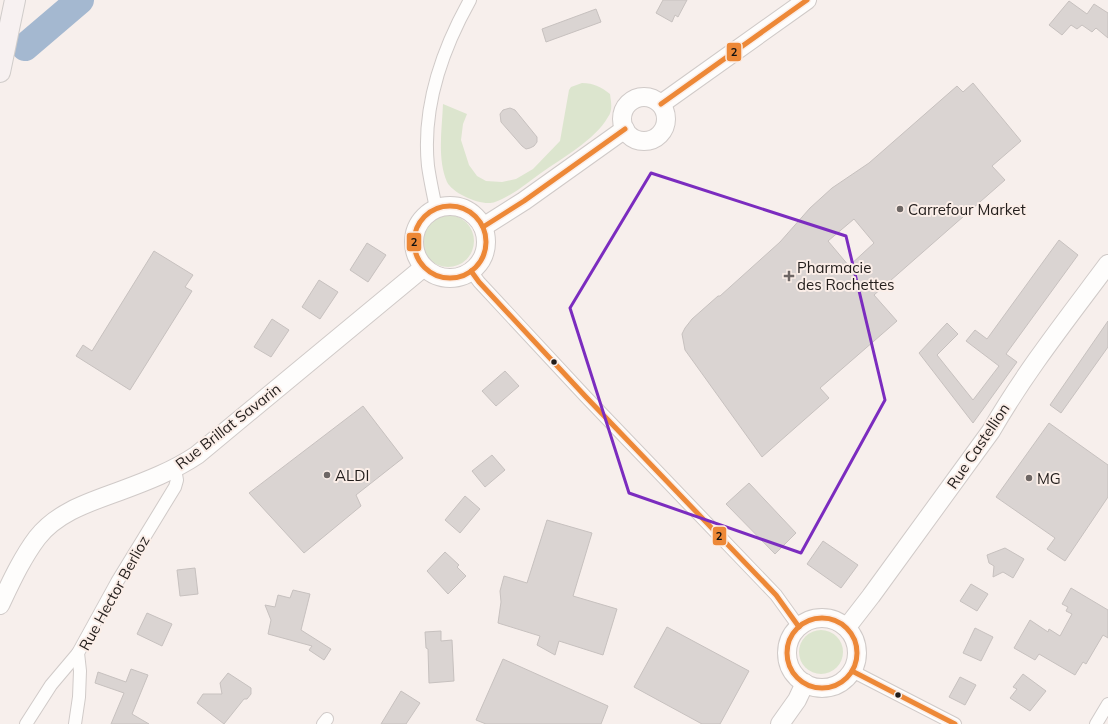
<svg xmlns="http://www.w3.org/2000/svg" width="1108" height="724" font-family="Mulish,sans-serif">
<rect width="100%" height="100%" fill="#f7efec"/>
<g fill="#dce5ce">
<path d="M582 83C594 83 601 87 610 94 611 102 613 110 608 117 595 140 562 158 541 173 527 183 512 196 495 202 483 207 453 194 447 182 437 159 442 129 443 104L467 114 463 124 461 140 469 165 477 176 486 181 502 182 516 179 533 169 560 141 569 90 571 87Z"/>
<circle cx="448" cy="241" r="26"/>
<circle cx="821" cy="652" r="22"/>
</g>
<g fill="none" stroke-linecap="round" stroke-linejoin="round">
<path stroke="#a4b8d0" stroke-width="28" d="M25 47 80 0"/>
</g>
<g fill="#dad4d2" stroke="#c7c1bf" fill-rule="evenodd">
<path d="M663 0H687L678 17 675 15 672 22 656 13Z"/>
<path d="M1069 1 1087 14 1094 4 1108 13V38L1096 28 1092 32 1082 25 1077 29 1071 25 1062 35 1049 25Z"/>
<path d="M596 9 601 22 546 42 542 29Z"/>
<path d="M973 83 1021 141 992 166 1005 180 874 295 897 321 820 388 829 398 762 457 685 350 682 334 685 328 692 319 718 296H720L780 242 810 208 832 188 869 163 957 86 963 92ZM854 219 874 243 849 266 828 241Z"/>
<path d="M510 108 515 110 537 137V142L534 146 530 148 526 149 522 146 501 122 500 114 503 110Z"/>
<path d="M1059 240 1078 255 1006 354 1017 362 973 423 919 353 947 323 958 334 937 355 973 400 999 366 966 341 975 330 987 339Z"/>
<path d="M367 243 386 255 368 282 350 270Z"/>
<path d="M154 251 193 275 185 287 192 291 130 390 76 356 83 345 92 351Z"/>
<path d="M319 280 338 292 320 319 302 307Z"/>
<path d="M272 319 289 330 271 357 254 347Z"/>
<path d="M1108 321V347L1061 413 1050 405Z"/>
<path d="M505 371 519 386 496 406 482 391Z"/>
<path d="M363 406 403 458 356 495 361 506 304 553 249 493Z"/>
<path d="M1049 423 1108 465V497L1065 561 1047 549 1055 538 996 497Z"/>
<path d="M492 455 505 470 485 487 472 471Z"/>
<path d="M749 483 796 533 775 554 726 504Z"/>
<path d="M465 496 480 509 460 533 445 520Z"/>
<path d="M547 520 592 533 573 596 617 609 603 655 559 641 555 655 537 645 540 636 498 623 501 602 500 591 504 576 527 583Z"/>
<path d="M823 541 858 565 841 588 807 564Z"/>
<path d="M1005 548 1024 559 1013 578 1003 572 993 577 994 566 989 563 987 555Z"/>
<path d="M445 552 459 565 457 567 466 576 448 594 427 571Z"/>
<path d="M195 568 198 594 180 596 177 570Z"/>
<path d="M971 584 988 594 977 611 960 601Z"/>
<path d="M1071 588 1108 610V638L1103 635 1086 664 1083 662 1075 675 1039 654 1035 660 1014 648 1030 620 1048 632 1049 629 1060 636 1072 614 1066 611 1068 607 1062 604Z"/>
<path d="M293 590 310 594 301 630 331 649 324 660 309 650 312 646 268 634 271 620 265 605 275 607 278 595 290 598Z"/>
<path d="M147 613 172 624 162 646 137 634Z"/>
<path d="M667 627 749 671 720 724H702L634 687Z"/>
<path d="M975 628 993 637 981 661 963 653Z"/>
<path d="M441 631V641L452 640 454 681 429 683 428 649 426 648 425 632Z"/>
<path d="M503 659 608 706 601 724H486L476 720Z"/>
<path d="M131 669 148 675 132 714 149 724H111L124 693 95 683 98 672 126 682Z"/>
<path d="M228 673 251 688V694L247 699H244L224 724 197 703 203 694H222L220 683Z"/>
<path d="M1023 674 1046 691 1030 711 1010 698 1017 689 1013 687Z"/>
<path d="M960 677 976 685 965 705 949 697Z"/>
<path d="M401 691 420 703 406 724H381Z"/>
</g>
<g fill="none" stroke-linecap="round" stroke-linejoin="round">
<g stroke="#d0cac8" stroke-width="14">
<g id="street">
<path d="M436 208C433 194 430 180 428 166 422 108 442 50 470 0"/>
<path d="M471 271 479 282 586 397 776 595 799 627"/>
<path d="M852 671 955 724"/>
<path d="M26 724 51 685 78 653"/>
<path d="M75 724 79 697 80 671 78 653 117 582 175 487 177 480 175 469"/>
<path d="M323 724 327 719"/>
<path d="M1096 724 1108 704"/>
</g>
</g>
<g stroke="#d0cac8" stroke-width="20">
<g id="secondary">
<circle cx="644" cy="119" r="22"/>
<path d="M661 104 807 0"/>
<circle cx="450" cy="242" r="36"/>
<path d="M483 227 524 201 625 129"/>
<path d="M0 605C11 582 22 558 37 538 57 512 90 502 120 491 147 481 173 471 197 455L424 267"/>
<circle cx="822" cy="653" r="35"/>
<path d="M847 627 871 596 991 431C1025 372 1067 319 1108 264"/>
<path d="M780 724 797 700 805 683"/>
</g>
</g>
<g stroke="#d0ccca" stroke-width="22">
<path id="primary" d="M0 72 15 0"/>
</g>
<use href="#street" stroke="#fefdfc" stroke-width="12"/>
<use href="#secondary" stroke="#fefdfc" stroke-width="18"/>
<use href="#primary" stroke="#f7f1f1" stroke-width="20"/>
<g stroke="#fbeee8" stroke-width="8">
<g id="bus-1">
<path d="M661 104 807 0"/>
<circle cx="450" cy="242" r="36"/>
<path d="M483 227 524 201 625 129"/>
<path d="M471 271 479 282 586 397 776 595 799 627"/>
<circle cx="822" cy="653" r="35"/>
<path d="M852 671 955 724"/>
</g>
</g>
<use href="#bus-1" stroke="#ed8837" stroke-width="5"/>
</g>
<path fill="none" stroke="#7b2cbf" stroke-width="3" stroke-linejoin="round" d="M651 173 846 236 885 400 801 553 629 493 570 308Z"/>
<g fill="#6d6664" stroke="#fbeee8" stroke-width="1.5">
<circle cx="900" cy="209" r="4"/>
<path d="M787 270h4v4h4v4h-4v4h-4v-4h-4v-4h4z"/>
<circle cx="327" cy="475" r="4"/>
<circle cx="1029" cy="478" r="4"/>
</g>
<g fill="#221d1b" stroke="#fbeee8" stroke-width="1.5">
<circle cx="554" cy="362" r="3.5"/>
<circle cx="898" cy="695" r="3.5"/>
</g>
<g text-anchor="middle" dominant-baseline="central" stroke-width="4" stroke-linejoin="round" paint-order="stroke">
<g font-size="15" fill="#221d1b" stroke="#fbeee8" text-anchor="start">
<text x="908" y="209">Carrefour Market</text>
<text x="797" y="267">Pharmacie<tspan x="797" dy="17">des Rochettes</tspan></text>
<text x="335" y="475">ALDI</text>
<text x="1037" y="478">MG</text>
</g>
<g font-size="15" fill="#221d1b" stroke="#fbeee8">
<text transform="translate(228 426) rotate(-38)">Rue Brillat Savarin</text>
<text transform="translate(978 446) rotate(-56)">Rue Castellion</text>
<text transform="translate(114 593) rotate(-61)">Rue Hector Berlioz</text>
</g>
</g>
<g stroke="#fbeee8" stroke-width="1.5">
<rect x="726" y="42" width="16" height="20" rx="4" fill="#ed8837"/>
<rect x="406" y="232" width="16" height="20" rx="4" fill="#ed8837"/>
<rect x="712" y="526" width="15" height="20" rx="4" fill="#ed8837"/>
</g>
<g font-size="11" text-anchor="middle" font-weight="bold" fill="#111">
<text x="734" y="56">2</text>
<text x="414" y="246">2</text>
<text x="719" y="540">2</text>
</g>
</svg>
